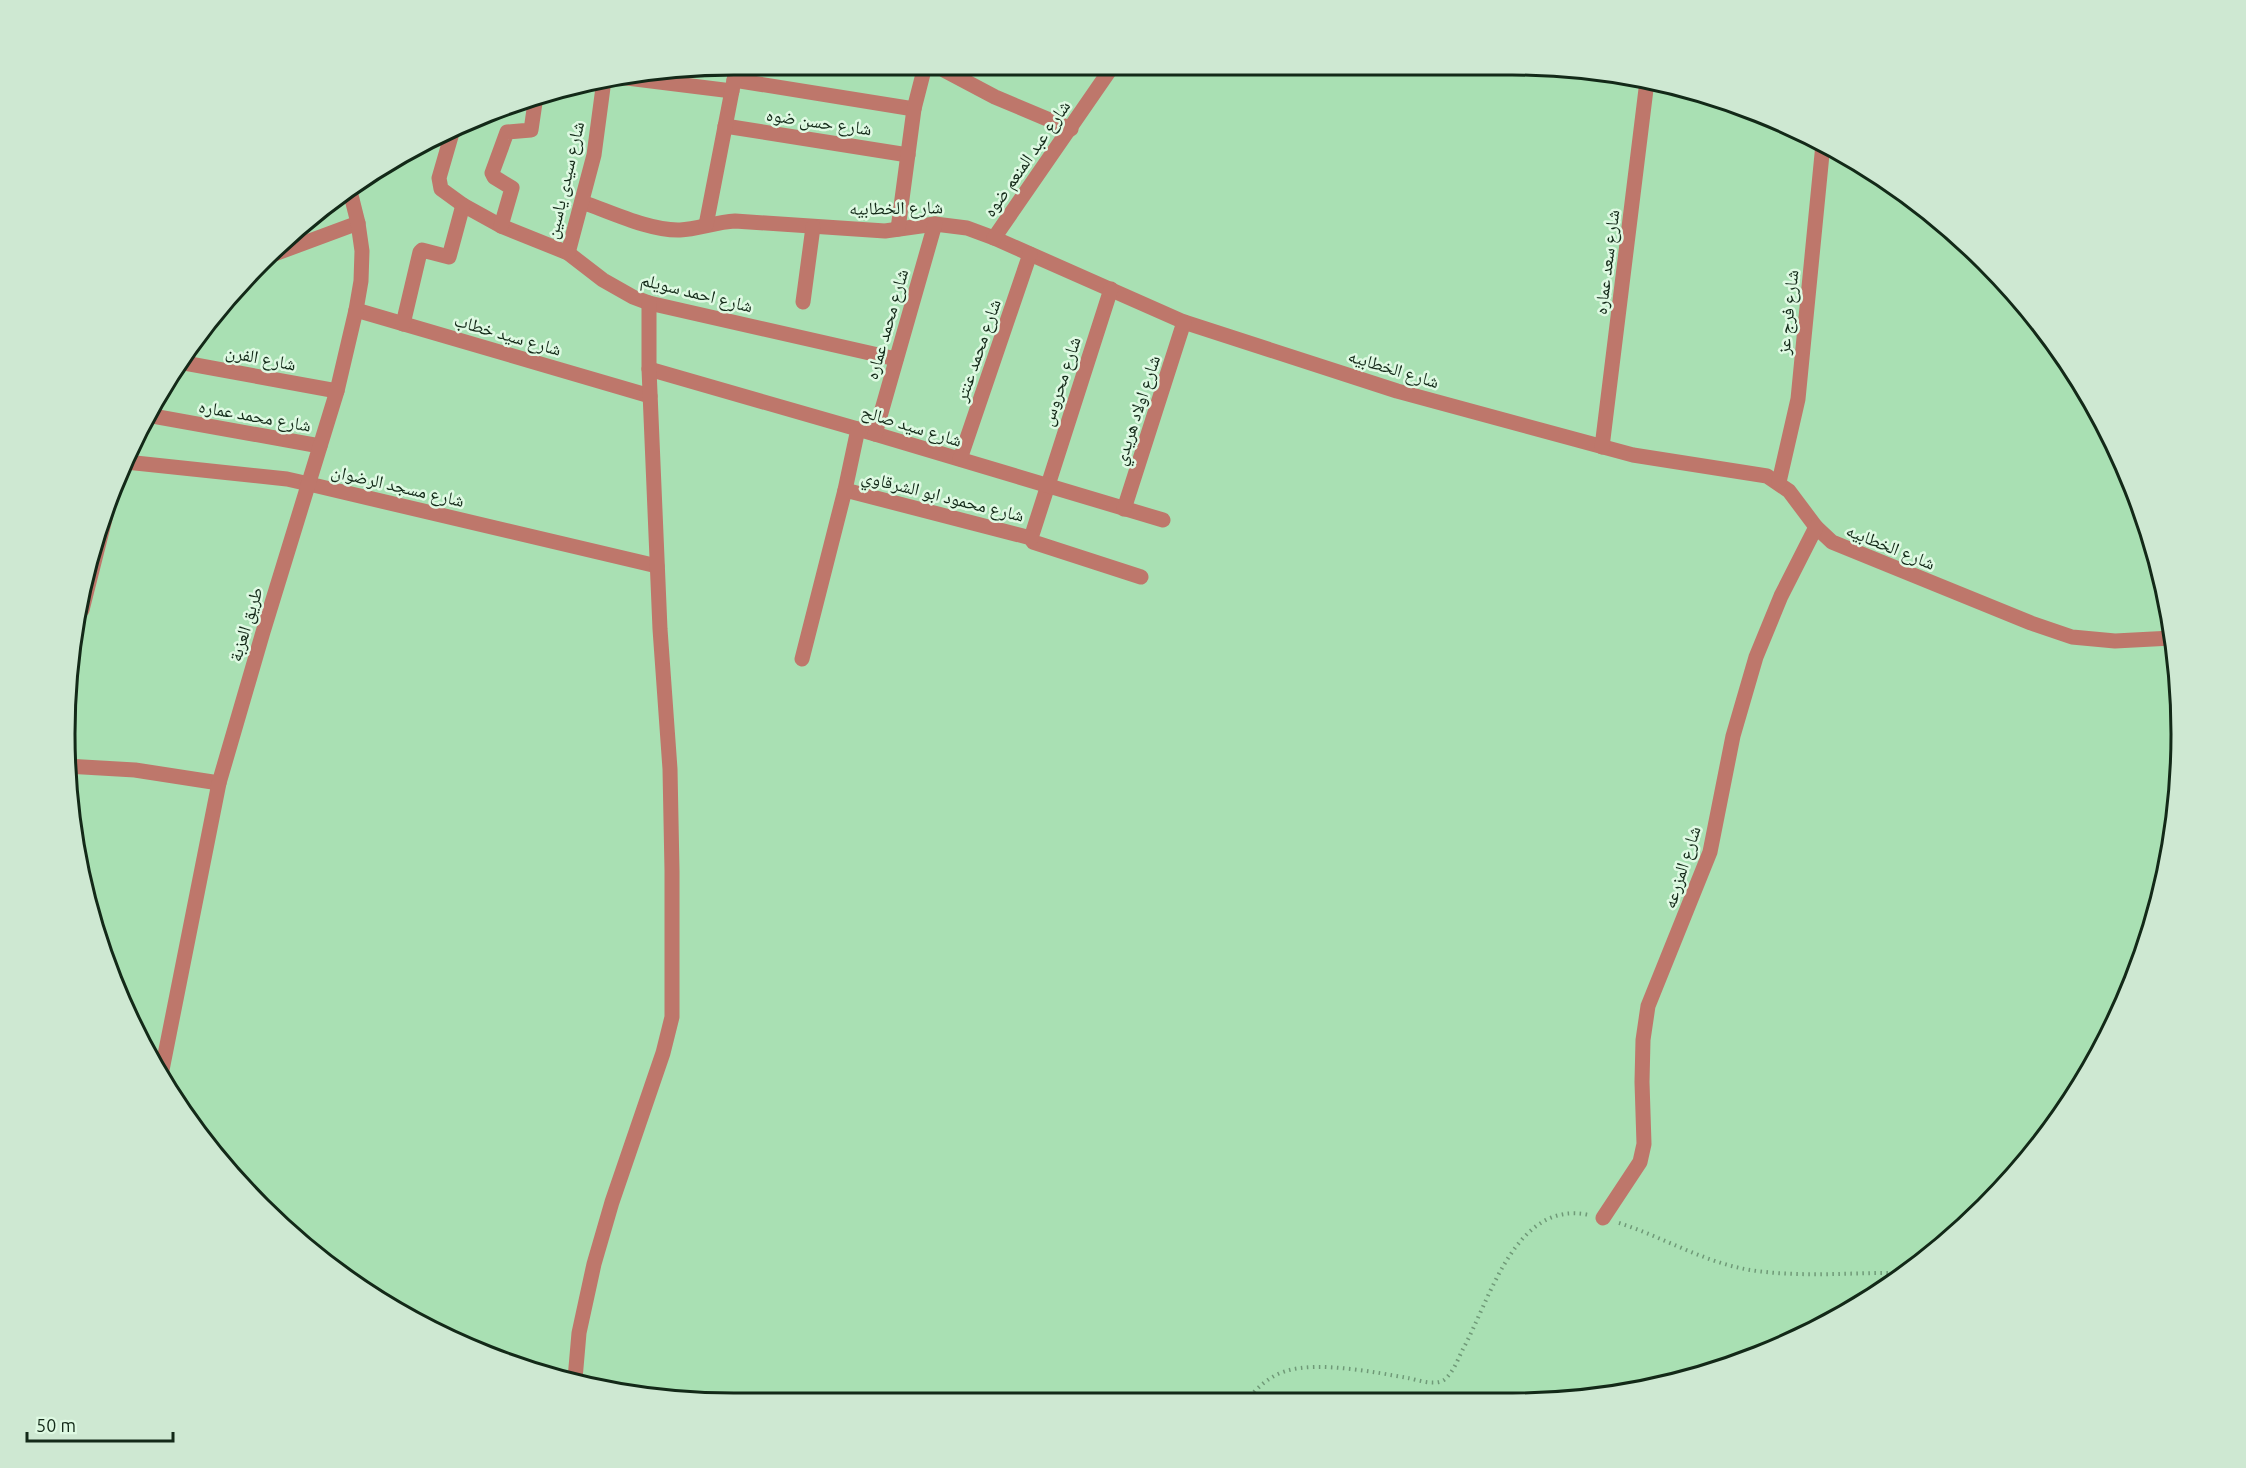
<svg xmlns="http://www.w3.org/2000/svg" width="2246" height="1468" font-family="Ubuntu,'Noto Naskh Arabic',sans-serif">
<rect width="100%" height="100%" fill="#a9e0b3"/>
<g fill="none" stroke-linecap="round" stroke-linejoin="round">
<g stroke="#6f9977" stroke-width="4" stroke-dasharray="1.5 4.5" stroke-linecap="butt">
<path d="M1619 1223C1663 1237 1703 1262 1750 1270 1801 1278 1855 1272 1907 1273"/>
<path d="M1246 1401C1257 1388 1269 1376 1286 1371 1318 1361 1374 1372 1408 1378 1418 1380 1434 1386 1444 1380 1453 1373 1458 1359 1463 1349 1490 1300 1515 1199 1589 1215"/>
</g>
<g stroke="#be776b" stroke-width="15">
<path d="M944 70 995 97 1071 129"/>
<path d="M619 77 732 91"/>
<path d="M734 80 914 109"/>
<path d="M725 126 908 155"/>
<path d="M452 133 439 178 441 189 463 205 501 226 568 253 603 280 633 297 649 303 896 359"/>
<path d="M582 202C611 212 650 231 680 230 698 229 716 222 735 221L885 231 935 224 967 228 994 238 1184 322 1397 391 1633 455 1767 476 1789 491 1816 527 1832 542 2031 623 2072 637 2115 641 2172 638"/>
<path d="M706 225 736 70"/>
<path d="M501 226 512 188 494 177 492 173 507 132 531 130 536 96"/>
<path d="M898 229 914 109 924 70"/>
<path d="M994 238 1110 70"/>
<path d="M568 253 594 155 604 80"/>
<path d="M269 256 358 223"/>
<path d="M1111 289 1031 538 1033 542 1141 577"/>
<path d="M803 302 813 227"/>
<path d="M356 310 650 396"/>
<path d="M403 324 420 252 422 250 449 257 463 205"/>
<path d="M179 362 337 391"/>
<path d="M649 369 875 434 1163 520"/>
<path d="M147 415 320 446"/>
<path d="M875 434 935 224"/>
<path d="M1602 447 1647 81"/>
<path d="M960 459 1030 254"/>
<path d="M126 462 287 479 309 484 657 566"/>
<path d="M1779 482 1798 399 1823 144"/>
<path d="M845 490 1031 538"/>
<path d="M1124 509 1184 322"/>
<path d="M82 610 111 495"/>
<path d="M802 659 845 490 858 429"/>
<path d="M66 766 135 770 219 783"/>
<path d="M161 1075 219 783 263 632 337 391 356 310 361 281 362 251 358 223 349 187"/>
<path d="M1603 1218 1640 1162 1644 1144 1642 1082 1643 1040 1648 1006 1710 852 1733 736 1756 657 1781 596 1816 527"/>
<path d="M575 1379 579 1333 594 1264 612 1202 663 1053 672 1017V871L670 769 660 629 649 369V303"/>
</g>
</g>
<g text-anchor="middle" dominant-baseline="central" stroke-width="5" stroke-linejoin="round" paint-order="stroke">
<g font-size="18" fill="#132918" stroke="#def9e2">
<text transform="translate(819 121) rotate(8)">شارع حسن ضوه</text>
<text transform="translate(1026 158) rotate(-55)">شارع عبد المنعم ضوه</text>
<text transform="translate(564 180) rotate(-77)">شارع سيدى ياسين</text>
<text transform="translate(896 207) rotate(-1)">شارع الخطابيه</text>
<text transform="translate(1606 262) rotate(-83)">شارع سعد عماره</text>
<text transform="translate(697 292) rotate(14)">شارع احمد سويلم</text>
<text transform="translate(1787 312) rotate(-84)">شارع فرج عز</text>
<text transform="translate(886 324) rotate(-74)">شارع محمد عماره</text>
<text transform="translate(508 334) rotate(16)">شارع سيد خطاب</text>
<text transform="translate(977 350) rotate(-71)">شارع محمد عنتر</text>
<text transform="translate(261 357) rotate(11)">شارع الفرن</text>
<text transform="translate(1394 368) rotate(17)">شارع الخطابيه</text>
<text transform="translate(1060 381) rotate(-72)">شارع محروس</text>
<text transform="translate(1136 410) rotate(-72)">شارع اولاد هريدي</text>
<text transform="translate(255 415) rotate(10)">شارع محمد عماره</text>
<text transform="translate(912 425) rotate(17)">شارع سيد صالح</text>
<text transform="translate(398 485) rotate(13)">شارع مسجد الرضوان</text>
<text transform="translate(943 495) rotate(14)">شارع محمود ابو الشرقاوي</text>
<text transform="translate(1891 546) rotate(22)">شارع الخطابيه</text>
<text transform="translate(245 624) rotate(-73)">طريق العزبة</text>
<text transform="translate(1681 867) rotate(-72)">شارع المزرعه</text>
</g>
</g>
<path d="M0 0H2246V1468H0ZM734 75H1512A659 659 0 0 1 2171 734V734A659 659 0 0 1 1512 1393H734A659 659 0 0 1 75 734V734A659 659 0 0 1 734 75Z" fill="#cee8d2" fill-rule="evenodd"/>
<path fill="none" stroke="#132918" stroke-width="3" d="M734 75H1512A659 659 0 0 1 2171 734V734A659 659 0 0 1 1512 1393H734A659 659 0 0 1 75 734V734A659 659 0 0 1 734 75Z"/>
<path d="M27 1432v9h146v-9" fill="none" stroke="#132918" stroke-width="3"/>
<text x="36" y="1432" font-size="18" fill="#132918" stroke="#def9e2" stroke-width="4.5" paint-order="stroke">50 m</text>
</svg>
